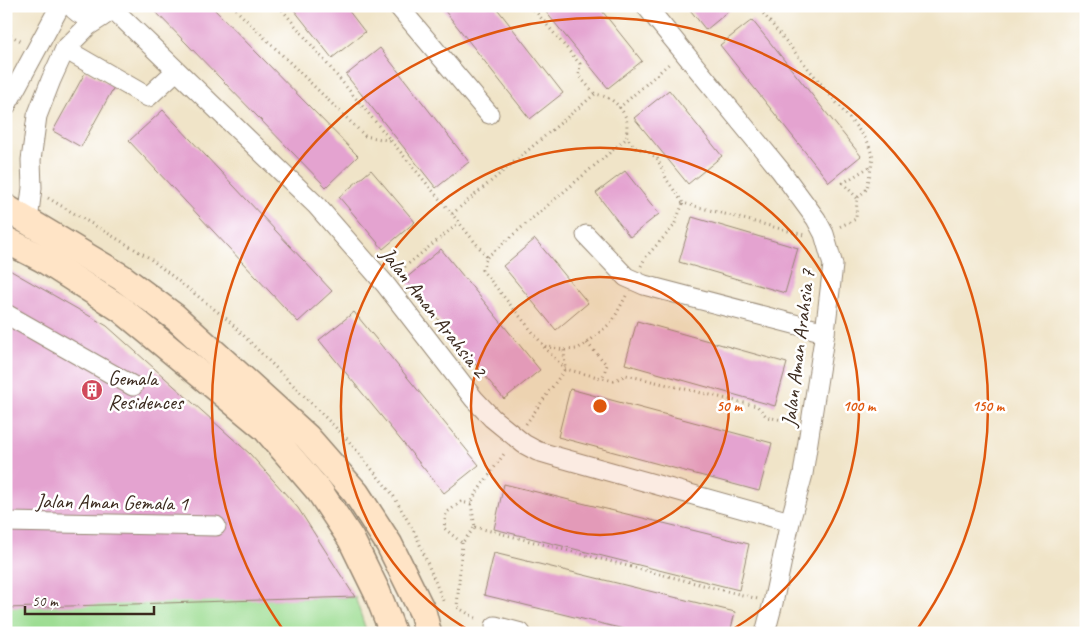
<svg xmlns="http://www.w3.org/2000/svg" width="1092" height="639" font-family="Caveat,sans-serif">
<rect width="100%" height="100%" fill="#fff"/>
<filter id="ink" filterUnits="userSpaceOnUse"><feTurbulence type="fractalNoise" baseFrequency=".02" numOctaves="2"/><feDisplacementMap in="SourceGraphic" scale="10" xChannelSelector="R" yChannelSelector="G"/><feConvolveMatrix kernelMatrix="1 2 1 2 8 2 1 2 1" color-interpolation-filters="sRGB"/></filter>
<filter id="wash" filterUnits="userSpaceOnUse"><feTurbulence type="fractalNoise" baseFrequency=".0096" numOctaves="4" result="noise"/><feDisplacementMap in="SourceGraphic" scale="20" xChannelSelector="R" yChannelSelector="G"/><feGaussianBlur stdDeviation="1.12" result="paint"/><feColorMatrix in="noise" values="0 0 0 0 0 0 0 0 0 0 0 0 0 0 0 0 0 1.4 0 .05"/><feComposite in="paint" operator="in"/></filter>
<g filter="url(#wash)">
<rect width="100%" height="100%" fill="#f0e4c8"/>
<path fill="#9ddd93" stroke="#6c8458" d="M355 597 367 633H6V607L138 602Z"/>
<g id="blocks">
<g fill="#e4a3d0">
<path d="M154 6H211L358 156 326 187 152 8Z"/>
<path d="M291 6H345L365 32 332 58Z"/>
<path d="M441 6H495L563 93 530 119Z"/>
<path d="M541 6H598L642 61 608 88Z"/>
<path d="M687 6H735L706 30Z"/>
<path d="M752 20 861 156 829 182 720 45Z"/>
<path d="M380 48 469 162 436 188 346 75Z"/>
<path d="M86 71 114 87 81 147 53 131Z"/>
<path d="M669 90 722 156 688 184 634 118Z"/>
<path d="M163 110 332 291 298 322 129 141Z"/>
<path d="M371 170 415 222 383 249 339 197Z"/>
<path d="M625 171 659 214 630 237 596 193Z"/>
<path d="M692 217 798 248 785 293 679 262Z"/>
<path d="M535 239 588 303 556 330 503 266Z"/>
<path d="M441 249 540 370 504 399 405 279Z"/>
<path d="M6 268 107 326 250 454 298 508 355 597 6 608Z"/>
<path d="M354 312 479 465 444 493 319 340Z"/>
<path d="M637 321 787 363 775 406 625 364Z"/>
<path d="M570 389 772 443 759 491 558 437Z"/>
<path d="M504 484 749 544 739 590 494 529Z"/>
<path d="M494 553 735 612 730 633H640L484 595Z"/>
</g>
</g>
</g>
<g filter="url(#ink)">
<use href="#blocks" fill-opacity="0" stroke="#968773" stroke-width="1"/>
<g fill="none" stroke-linecap="round" stroke-linejoin="round">
<g stroke="#968773" stroke-width="21">
<g id="street">
<path d="M71 6C79 16 93 22 105 15"/>
<path d="M398 6 489 114"/>
<path d="M646 6 780 170 816 219 824 234 833 265 825 332 803 474 790 522 773 603 765 633"/>
<path d="M113 9 317 206 385 284 474 399 492 418 524 444 537 451 554 456 790 522"/>
<path d="M65 49 148 97 176 71"/>
<path d="M6 106 60 6"/>
<path d="M28 221 32 188 31 160 37 116 51 80 65 49 88 26 102 17"/>
<path d="M586 235 626 277 644 285 825 332"/>
<path d="M6 314 133 386"/>
<path d="M6 522 216 526"/>
<path d="M495 626 521 633"/>
</g>
</g>
<g stroke="#968773" stroke-width="29">
<g id="secondary">
<path d="M6 208 121 277 175 317 307 437 356 493 389 544 423 613 428 633"/>
<path d="M6 240 43 259 121 309 265 428 320 492 351 539 377 592 393 633"/>
</g>
</g>
<g stroke="#968773" stroke-width="3" stroke-dasharray="1 4" stroke-linecap="butt">
<path d="M232 6 365 136 392 141"/>
<path d="M279 6 452 214"/>
<path d="M531 6 580 64 579 76 595 94"/>
<path d="M757 6 867 140 873 158 867 189 857 198 856 219 839 227"/>
<path d="M6 33 21 41"/>
<path d="M619 108 671 62"/>
<path d="M6 175 14 179"/>
<path d="M48 198 148 257 228 320 348 440 393 495 416 535 444 603"/>
<path d="M857 198 843 183 871 166"/>
<path d="M487 257 627 138"/>
<path d="M641 266 645 258 674 226 683 203"/>
<path d="M397 273 459 223"/>
<path d="M626 296 612 322 587 343 577 349 564 350 544 346 482 270 487 257 452 214 595 94C609 96 620 104 626 118 628 123 626 132 627 138L636 148 647 151 657 158 667 180 683 203 804 235"/>
<path d="M587 343 607 365 602 379"/>
<path d="M544 347 565 369 614 381 626 375 757 406 767 417 793 422"/>
<path d="M526 424 565 369 564 350"/>
<path d="M471 504 461 502 446 513 444 528 462 543 475 527 471 504 475 495 506 451"/>
<path d="M475 527 758 599"/>
<path d="M462 543 457 607 479 620"/>
</g>
<use href="#street" stroke="#fff" stroke-width="19"/>
<use href="#secondary" stroke="#ffe4c6" stroke-width="26"/>
</g>
</g>
<circle cx="600" cy="406" r="129" fill="#df570d" fill-opacity=".12"/>
<g fill="none" stroke="#df570d" stroke-width="2.5">
<circle cx="600" cy="406" r="129"/>
<path d="M474 633A259 259 0 1 1 726 633"/>
<path d="M284 631A388 388 0 1 1 916 631"/>
</g>
<defs>
<g id="building-disc" transform="scale(1.125)"><circle r="9.5" fill="#d1495b" stroke="#fff"/><path d="M-4-6H4V6H1V3H-1V6H-4ZM-2.5-4.3h1.7v1.8h-1.7ZM.8-4.3h1.7v1.8H.8ZM-2.5-1h1.7V.8h-1.7ZM.8-1h1.7V.8H.8Z" fill="#fff"/></g>
</defs>
<g fill-rule="evenodd">
<use href="#building-disc" x="92" y="390"/>
</g>
<g text-anchor="middle" dominant-baseline="central" stroke-width="5" stroke-linejoin="round" paint-order="stroke">
<g font-size="21" fill="#3b2a1e" stroke="#fff">
<text transform="translate(434 312) rotate(52)">Jalan Aman Arahsia 2</text>
<text transform="translate(798 348) rotate(-83)">Jalan Aman Arahsia 7</text>
<text transform="translate(112 502) rotate(1)">Jalan Aman Gemala 1</text>
</g>
<g font-size="21" fill="#3b2a1e" stroke="#fff" text-anchor="start">
<text x="108" y="378">Gemala<tspan x="108" dy="24">Residences</tspan></text>
</g>
</g>
<circle cx="600" cy="406" r="8" fill="#df570d" stroke="#fff" stroke-width="2.5"/>
<g font-size="15" text-anchor="middle" font-weight="bold" fill="#df570d" stroke="#fff" stroke-width="5" stroke-linejoin="round" paint-order="stroke">
<text x="729" y="411">50 m</text>
<text x="859" y="411">100 m</text>
<text x="988" y="411">150 m</text>
</g>
<rect width="1092" height="639" fill="none" stroke="#fff" stroke-width="25"/>
<path d="M25 606v8h129v-8" fill="none" stroke="#3b2a1e" stroke-width="2.5"/>
<text x="32" y="606" font-size="15" fill="#3b2a1e" stroke="#ffffff" stroke-width="4" paint-order="stroke">50 m</text>
</svg>
